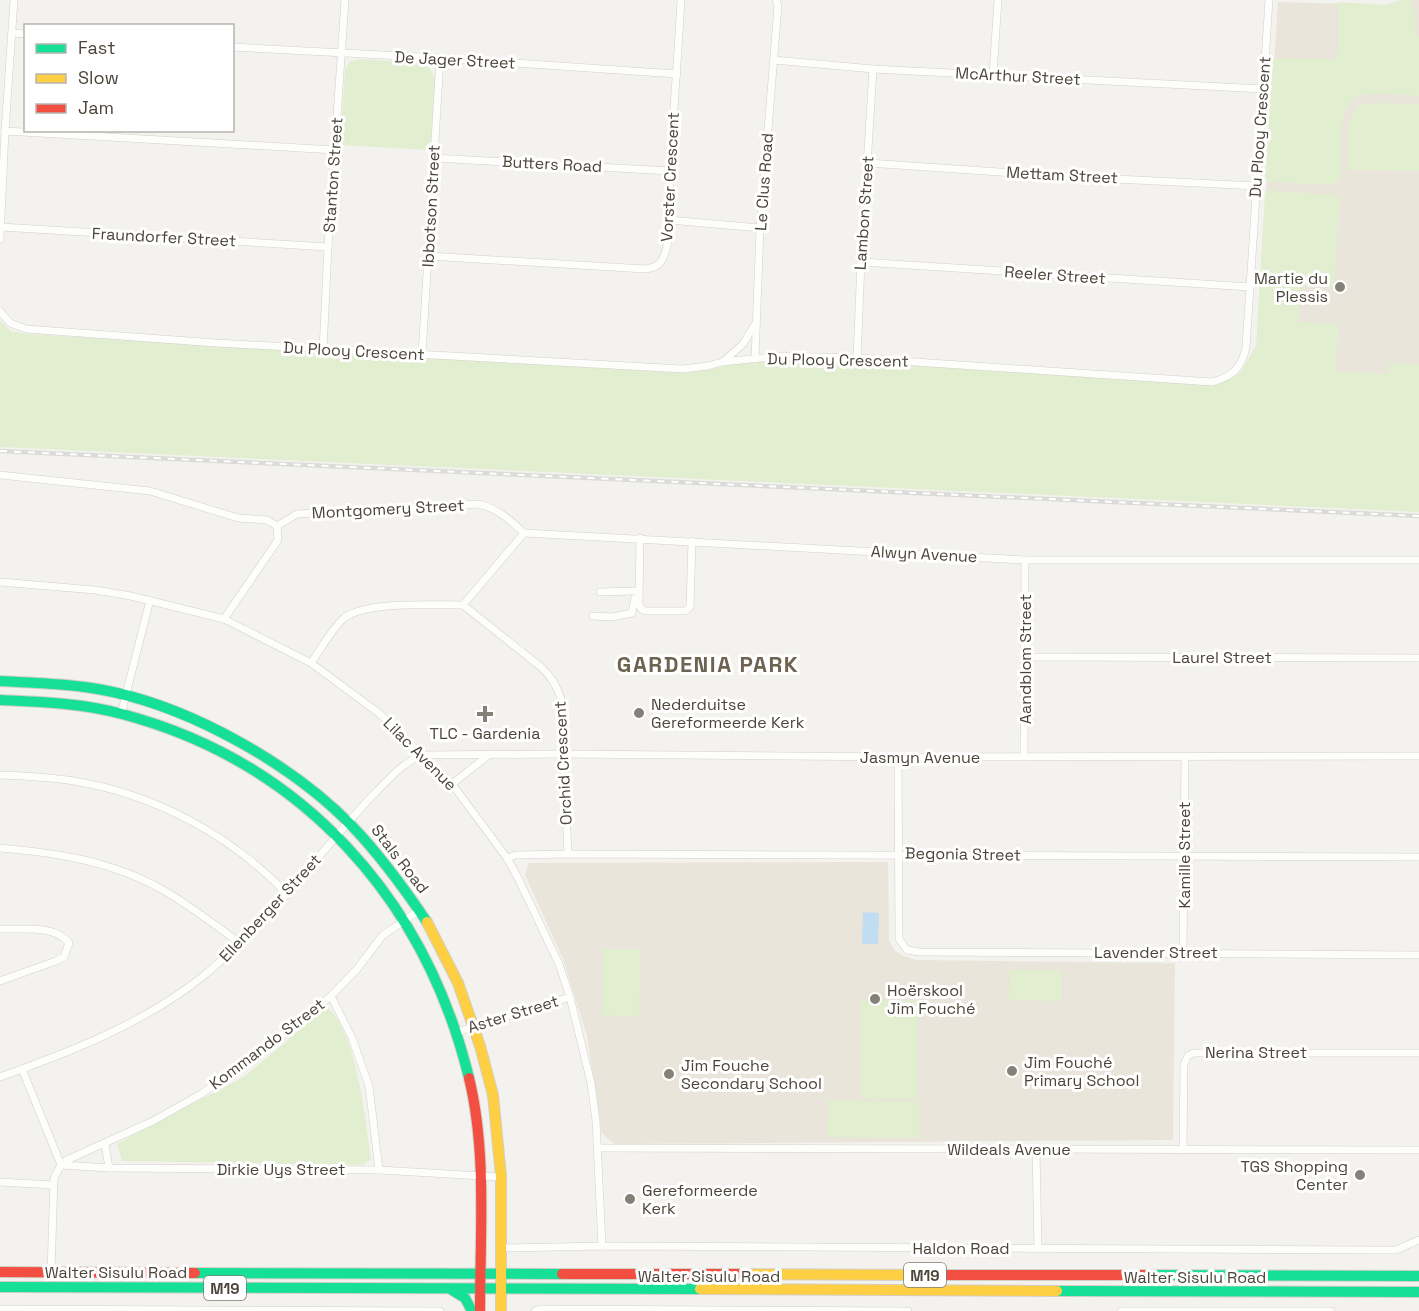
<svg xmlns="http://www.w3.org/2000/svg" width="1419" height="1311" font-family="'Space Grotesk',sans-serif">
<rect width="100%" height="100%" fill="#f4f2ee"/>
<g fill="#eae5da">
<path d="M1402 0H1419V397L1254 386 1278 2 1386 5Z"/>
<path d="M888 862 889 940 894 950 903 956 916 960 1175 963 1173 1140 614 1144 602 1133 587 1036 563 959 525 875 529 863Z"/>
</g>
<g fill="#e1eecf">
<path d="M1400 0H1411L1415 14V36H1419V96C1405 95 1369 91 1357 97 1335 108 1342 157 1341 178L1334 185 1268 182 1265 178 1273 58 1333 59 1338 54V2L1386 5Z"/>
<path d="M359 59 420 63 430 68 435 79 430 150 340 145 345 69 350 62Z"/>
<path d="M1377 103 1419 104V171L1348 170C1348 154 1344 110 1362 104 1366 103 1372 103 1377 103Z"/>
<path d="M1269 190 1340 196 1334 287H1300L1298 322 1339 324 1335 371 1389 374 1390 363 1419 364V512L0 447V321L11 331 27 334 685 373C716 370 746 359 777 358L1212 383 1229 379 1240 373 1256 346 1265 194Z"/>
<path d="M603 949H640L639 1016 602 1015Z"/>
<path d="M1010 970H1062V1001L1009 1000Z"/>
<path d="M861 1000 918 1001 917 1099 860 1098Z"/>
<path d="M328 1008C358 1037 365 1119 371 1159L363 1165 122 1161 117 1144 245 1076 321 1012Z"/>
<path d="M828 1100 919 1101V1138L827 1137Z"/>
</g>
<path fill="#c0ddf1" d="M863 912 879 913 878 944H862Z"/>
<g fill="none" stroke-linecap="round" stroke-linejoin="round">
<g stroke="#d2d0cb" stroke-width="8">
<g id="street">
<path d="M12 33 26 34"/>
<path d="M232 47 440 58 677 74"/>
<path d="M774 60 873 69 1263 89"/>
<path d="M993 74 998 0"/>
<path d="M5 131 335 150"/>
<path d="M434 158 670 171"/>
<path d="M868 163 1075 177 1257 186"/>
<path d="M669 220 760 228"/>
<path d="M1 227 328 247"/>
<path d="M0 239 5 131 14 0"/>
<path d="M428 256 645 269C653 268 660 266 663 258 673 238 669 194 670 171 673 114 678 57 681 0"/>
<path d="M861 262 1250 287"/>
<path d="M0 311 10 323 26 329 216 343 683 369 708 366 722 362 781 356 857 358 1212 382C1232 377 1242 368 1246 347L1269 0"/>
<path d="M323 350 328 247 345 0"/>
<path d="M422 355 440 58"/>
<path d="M857 358 861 262 873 69"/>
<path d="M755 359 760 228 778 6 776 0"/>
<path d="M725 360 743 344 757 321"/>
<path d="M0 475 150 491 238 518 267 520 277 526 297 514 479 504C498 509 509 519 524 533"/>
<path d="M524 533 1025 560H1419"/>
<path d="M640 538 639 603 641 609 646 611H685L690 607 692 541"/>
<path d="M0 582 95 590 131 596 224 619 311 663 380 714 452 784 507 858 518 878 559 964 570 997 591 1083 596 1120 602 1246"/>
<path d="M600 592 635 591"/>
<path d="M463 605 524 533"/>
<path d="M593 616 613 617 632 613 635 598"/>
<path d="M224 619 278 540 277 526"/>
<path d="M1025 657 1419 658"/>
<path d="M311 663C321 649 331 630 344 618 366 601 434 605 463 605L541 667C551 676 557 686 561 699L568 854"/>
<path d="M121 714 150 600"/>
<path d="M898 757 899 939 907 950 919 952 1419 955"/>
<path d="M1024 757 1025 560"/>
<path d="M0 775C25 776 49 777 74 781 154 794 231 835 287 894"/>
<path d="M452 784 490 754"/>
<path d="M0 848C59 853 117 862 168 893 193 908 217 926 241 944"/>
<path d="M507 858 516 855 568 854 1419 857"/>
<path d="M0 929C22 930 54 924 69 943L64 957 56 961 0 981"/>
<path d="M1183 952 1185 757"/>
<path d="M331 996 352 1038 369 1086 379 1170"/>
<path d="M457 1032 570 997"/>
<path d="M22 1069 61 1165"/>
<path d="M0 1077C70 1052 143 1024 202 977 233 952 260 923 287 894 317 860 344 825 376 792 392 776 401 765 421 755L563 754 898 757 1419 756"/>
<path d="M105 1144 109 1168"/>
<path d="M598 1148 1419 1150"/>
<path d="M1036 1149 1038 1249"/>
<path d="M1183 1150 1184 1064 1188 1056 1193 1053H1419"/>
<path d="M61 1165 109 1168 379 1170 500 1177"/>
<path d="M0 1182 53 1185"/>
<path d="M502 1248 602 1246 1371 1250H1396L1419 1240"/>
<path d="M51 1273 54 1178 61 1165 67 1160 153 1121 201 1094 244 1065 331 996 357 969 383 935 420 910"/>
<path d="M0 1309 440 1311"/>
<path d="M535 1311 540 1309 908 1311"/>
<path d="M1121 1311H1331"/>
</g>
</g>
<g stroke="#d3cfc5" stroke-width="12">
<g id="fast">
<path d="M0 681C38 683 76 684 113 692 195 710 293 765 352 826 381 856 404 888 427 922"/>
<path d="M0 700C41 702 83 703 122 714 303 762 425 899 469 1078"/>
<path d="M195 1273 562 1274"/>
<path d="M1145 1275 1419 1276"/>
<path d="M0 1287 700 1289"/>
<path d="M452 1290 465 1298 472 1311"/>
<path d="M1057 1291 1419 1292"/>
</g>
</g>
<g stroke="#d3cfc5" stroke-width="12">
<g id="slow">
<path d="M427 922 458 983 480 1046 493 1095 501 1176V1311"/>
<path d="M738 1274 926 1275"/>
<path d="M700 1289 1057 1291"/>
</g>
</g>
<g stroke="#d3cfc5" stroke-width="12">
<g id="jam">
<path d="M469 1078C487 1151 480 1236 480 1311"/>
<path d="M0 1272 195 1273"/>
<path d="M562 1274H738"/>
<path d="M926 1275H1145"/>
</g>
</g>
<use href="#street" stroke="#fdfdfc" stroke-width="7"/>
<use href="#fast" stroke="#16e098" stroke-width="10"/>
<use href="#slow" stroke="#ffcf43" stroke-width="10"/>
<use href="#jam" stroke="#f24e42" stroke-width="10"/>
<g stroke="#dbdbda" stroke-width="4.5">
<path id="rail" d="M0 451 1419 516"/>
</g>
<use href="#rail" stroke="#fff" stroke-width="2" stroke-dasharray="7" stroke-linecap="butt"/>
</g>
<g fill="#868178" stroke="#fff" stroke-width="2">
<circle cx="1340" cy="287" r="6"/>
<circle cx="639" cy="713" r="6"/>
<path d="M482 705h6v6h6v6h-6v6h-6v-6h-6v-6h6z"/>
<circle cx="875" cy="999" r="6"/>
<circle cx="1012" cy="1071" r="6"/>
<circle cx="669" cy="1074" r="6"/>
<circle cx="1360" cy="1175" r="6"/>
<circle cx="630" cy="1199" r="6"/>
</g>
<g text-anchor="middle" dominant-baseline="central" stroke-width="6" stroke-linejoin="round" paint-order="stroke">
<g fill="#fff" stroke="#817c74" stroke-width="1.5">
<rect x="904" y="1263" width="42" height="24" rx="4.5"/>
<rect x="204" y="1276" width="42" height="24" rx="4.5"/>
</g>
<g font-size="15" font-weight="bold" fill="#4b4439">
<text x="925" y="1275">M19</text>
<text x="225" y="1288">M19</text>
</g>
<g font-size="16" fill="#4b4439" stroke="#fff">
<text transform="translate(455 60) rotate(3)">De Jager Street</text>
<text transform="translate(1018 76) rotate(3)">McArthur Street</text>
<text transform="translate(1260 127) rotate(-86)">Du Plooy Crescent</text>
<text transform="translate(552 164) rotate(3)">Butters Road</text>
<text transform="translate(333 175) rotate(-86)">Stanton Street</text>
<text transform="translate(1062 175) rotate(3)">Mettam Street</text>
<text transform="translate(670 177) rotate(-87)">Vorster Crescent</text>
<text transform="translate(764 182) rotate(-86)">Le Clus Road</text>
<text transform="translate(431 206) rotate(-87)">Ibbotson Street</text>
<text transform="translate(864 213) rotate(-86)">Lambon Street</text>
<text transform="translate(164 237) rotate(3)">Fraundorfer Street</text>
<text transform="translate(1055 275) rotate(4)">Reeler Street</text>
<text transform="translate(354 351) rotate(3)">Du Plooy Crescent</text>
<text transform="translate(838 360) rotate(1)">Du Plooy Crescent</text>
<text transform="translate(388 509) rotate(-3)">Montgomery Street</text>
<text transform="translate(924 554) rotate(3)">Alwyn Avenue</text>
<text x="1222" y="657">Laurel Street</text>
<text transform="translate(1025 659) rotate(-90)">Aandblom Street</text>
<text transform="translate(420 754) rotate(45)">Lilac Avenue</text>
<text x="920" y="757">Jasmyn Avenue</text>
<text transform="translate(563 763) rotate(-93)">Orchid Crescent</text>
<text transform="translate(963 854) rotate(1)">Begonia Street</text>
<text transform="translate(1184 855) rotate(-90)">Kamille Street</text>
<text transform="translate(400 859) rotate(52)">Stals Road</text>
<text transform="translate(270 908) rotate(-47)">Ellenberger Street</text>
<text x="1156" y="952">Lavender Street</text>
<text transform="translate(513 1014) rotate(-17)">Aster Street</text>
<text transform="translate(267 1044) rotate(-37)">Kommando Street</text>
<text x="1256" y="1052">Nerina Street</text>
<text x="1009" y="1149">Wildeals Avenue</text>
<text x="281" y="1169">Dirkie Uys Street</text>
<text x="961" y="1248">Haldon Road</text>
<text x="116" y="1272">Walter Sisulu Road</text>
<text x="709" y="1276">Walter Sisulu Road</text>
<text x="1195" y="1277">Walter Sisulu Road</text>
</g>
<g font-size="16" fill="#4b4439" stroke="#fff" text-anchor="start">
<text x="1328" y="278" text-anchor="end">Martie du<tspan x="1328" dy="18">Plessis</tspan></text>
<text x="651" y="704">Nederduitse<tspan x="651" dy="18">Gereformeerde Kerk</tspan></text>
<text x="485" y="733" text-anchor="middle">TLC - Gardenia</text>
<text x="887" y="990">Hoërskool<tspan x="887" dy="18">Jim Fouché</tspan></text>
<text x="1024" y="1062">Jim Fouché<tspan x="1024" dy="18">Primary School</tspan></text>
<text x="681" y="1065">Jim Fouche<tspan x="681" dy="18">Secondary School</tspan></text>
<text x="1348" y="1166" text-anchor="end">TGS Shopping<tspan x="1348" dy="18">Center</tspan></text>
<text x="642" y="1190">Gereformeerde<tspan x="642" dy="18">Kerk</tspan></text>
</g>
<g font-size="22" font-weight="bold" letter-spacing="1.5" fill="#6e6250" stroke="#fff">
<text x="708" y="664">GARDENIA PARK</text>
</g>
</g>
<rect x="24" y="24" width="210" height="108" fill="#ffffff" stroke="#b7b4b0" stroke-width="1.5"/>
<rect x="36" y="44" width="30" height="9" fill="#16e098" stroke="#b7b4b0" stroke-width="1.5"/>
<text x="78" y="54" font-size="18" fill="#4b4439">Fast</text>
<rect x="36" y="74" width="30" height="9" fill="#ffcf43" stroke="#b7b4b0" stroke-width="1.5"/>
<text x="78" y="84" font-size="18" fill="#4b4439">Slow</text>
<rect x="36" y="104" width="30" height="9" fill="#f24e42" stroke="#b7b4b0" stroke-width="1.5"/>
<text x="78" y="114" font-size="18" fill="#4b4439">Jam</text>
</svg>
